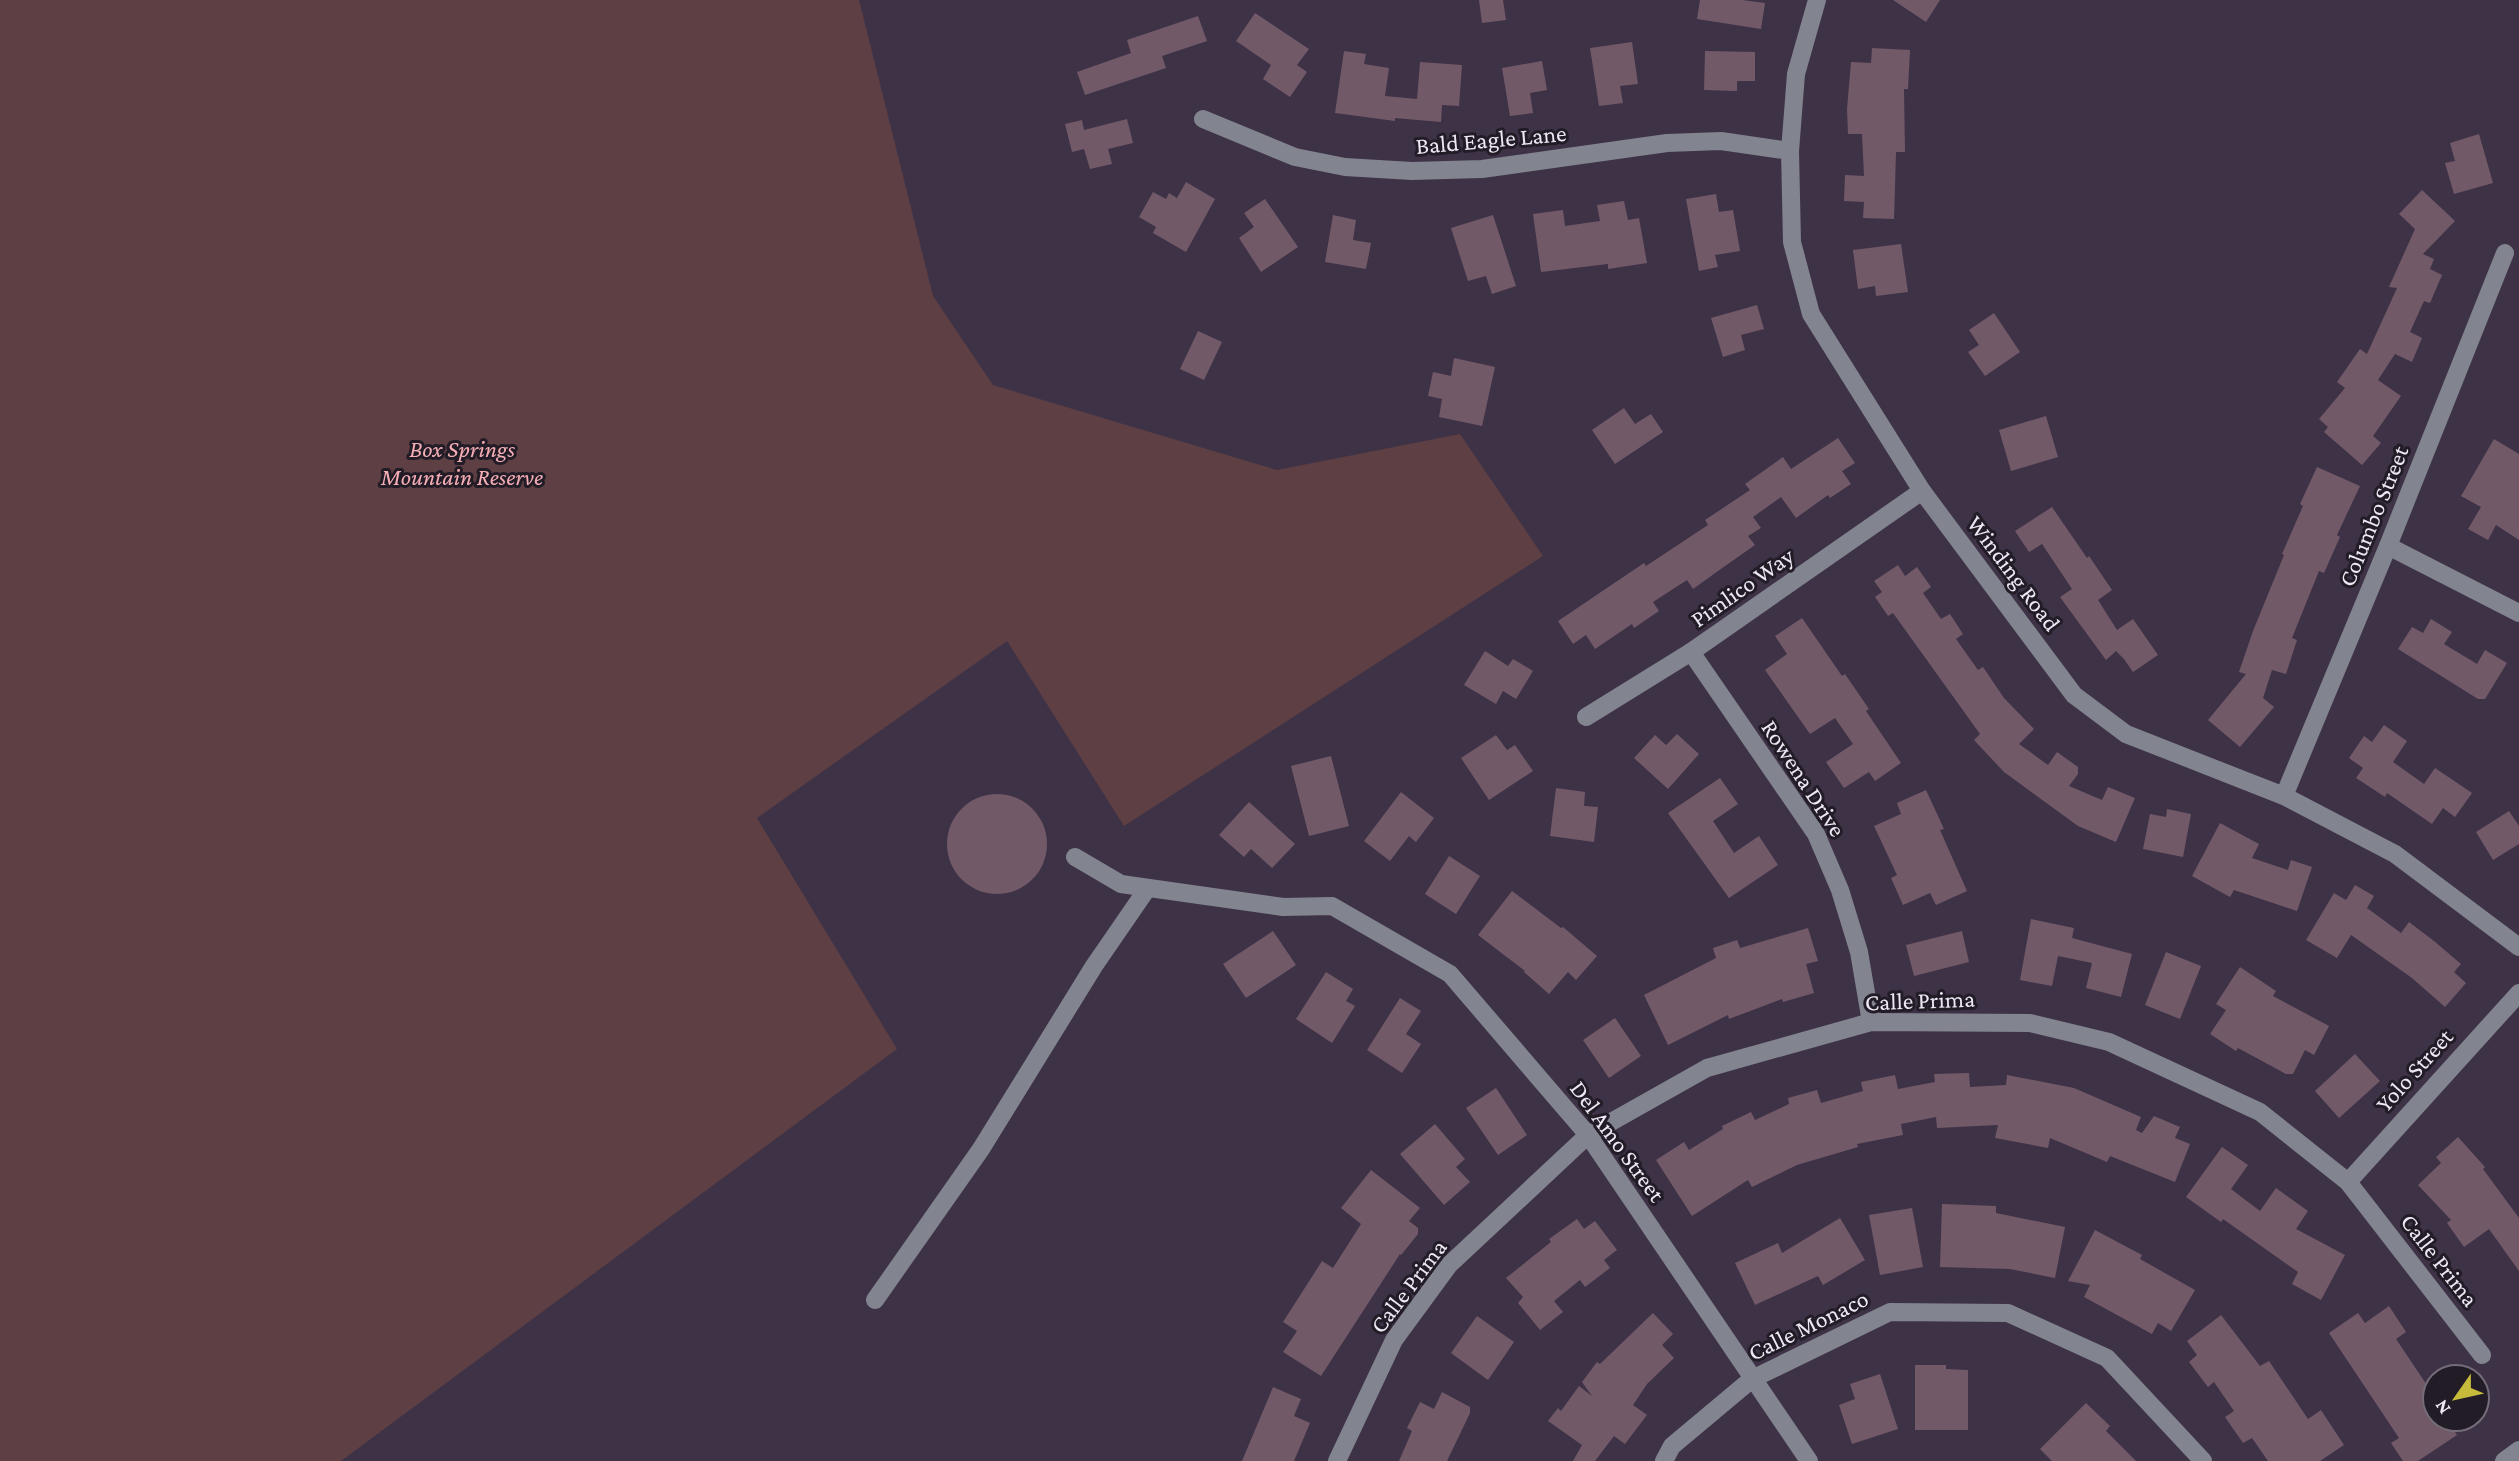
<svg xmlns="http://www.w3.org/2000/svg" width="2519" height="1461" font-family="'Crimson Pro',serif">
<rect width="100%" height="100%" fill="#3e3247"/>
<path fill="#5e3f43" d="M0 0H859L933 296 993 385 1277 470 1460 434 1543 556 1124 826 1007 641 757 818 897 1049 341 1461H0Z"/>
<g fill="#725968">
<path d="M1479 0H1503L1506 20 1482 23Z"/>
<path d="M1700 0H1742L1765 3 1761 29 1697 19Z"/>
<path d="M1893 0H1940L1926 22Z"/>
<path d="M1255 13 1309 49 1297 65 1307 72 1290 97 1263 79 1271 65 1236 41Z"/>
<path d="M1198 16 1207 41 1162 56 1166 68 1085 95 1077 72 1131 53 1127 40Z"/>
<path d="M1632 42 1638 84 1620 86 1623 103 1599 106 1590 48Z"/>
<path d="M1872 48 1910 50 1908 89H1904L1905 152H1896L1894 219 1863 218 1864 202 1844 201 1845 175 1864 176 1862 134H1848L1847 109 1851 62 1871 63Z"/>
<path d="M1344 51 1366 54 1364 64 1389 68 1385 96 1417 99 1420 62 1462 65 1459 106 1442 105 1441 122 1395 118V121L1335 113Z"/>
<path d="M1705 51 1755 52V81H1737V91L1704 90Z"/>
<path d="M1542 61 1547 90 1530 93 1533 113 1510 116 1502 68Z"/>
<path d="M1127 119 1133 143 1108 149 1112 164 1090 169 1084 149 1072 152 1065 124 1082 120 1084 130Z"/>
<path d="M2479 134 2493 183 2454 194 2445 163 2455 161 2450 143Z"/>
<path d="M1186 182 1215 199 1186 252 1153 233 1156 227 1139 217 1153 192 1166 199 1169 193 1177 198Z"/>
<path d="M2422 190 2455 221 2423 254 2434 259 2430 269 2442 275 2430 303 2424 301 2410 332 2422 338 2412 362 2395 354 2378 380 2401 396 2373 436 2381 443 2362 465 2324 432 2328 427 2319 419 2345 388 2337 382 2360 349 2367 354 2397 288 2389 287 2415 229 2399 214Z"/>
<path d="M1716 194 1719 212 1733 210 1740 251 1715 255 1718 267 1699 271 1686 199Z"/>
<path d="M1265 199 1298 247 1261 272 1239 238 1254 227 1244 213Z"/>
<path d="M1624 201 1628 220 1639 218 1647 263 1608 269V264L1541 272 1533 214 1563 210 1565 226 1600 221 1597 205Z"/>
<path d="M1333 215 1356 220 1353 240 1371 243 1366 269 1325 262Z"/>
<path d="M1493 215 1516 286 1492 294 1486 276 1468 281 1451 228Z"/>
<path d="M1901 244 1908 292 1876 296 1875 286 1858 289 1853 250Z"/>
<path d="M1757 305 1764 329 1741 335 1745 350 1723 357 1711 318Z"/>
<path d="M1994 313 2020 352 1985 376 1968 352 1979 345 1969 330Z"/>
<path d="M1198 331 1222 342 1204 380 1180 369Z"/>
<path d="M1454 358 1495 367 1482 426 1439 417 1442 399 1428 396 1433 372 1451 376Z"/>
<path d="M1624 408 1635 424 1651 414 1663 432 1615 464 1592 430Z"/>
<path d="M2046 416 2058 457 2011 471 1999 430Z"/>
<path d="M1838 438 1855 463 1842 471 1851 484 1830 498 1828 495 1796 518 1781 497 1753 517 1761 528 1748 536 1755 545 1718 571 1693 589 1687 580 1653 602 1659 611 1634 628 1632 624 1595 649 1586 635 1573 644 1558 621 1644 563 1646 566 1708 525 1705 520 1750 490 1745 484 1783 457 1791 469Z"/>
<path d="M2494 439 2519 454V540L2496 525 2488 540 2468 529 2481 507 2461 496Z"/>
<path d="M2317 467 2360 486 2337 535 2340 537 2324 573 2319 571 2292 638 2297 640 2286 674 2272 670 2263 698 2274 707 2240 747 2208 720 2246 674 2239 672 2253 631 2284 555 2282 554 2303 506 2300 504Z"/>
<path d="M2052 507 2087 558 2089 556 2112 590 2098 600 2117 630 2133 619 2158 655 2133 672 2124 659 2116 651 2106 660 2060 597 2072 589 2042 544 2029 552 2015 531Z"/>
<path d="M1898 565 1905 576 1917 567 1931 587 1923 593 1941 619 1950 614 1963 634 1956 639 1978 670 1983 667 2004 698 2034 729 2019 744 2048 765 2057 752 2078 767V774L2069 786 2102 800 2108 787 2135 798 2116 842 2078 826 2004 772 1974 740 1980 734 1893 613 1888 616 1875 597 1882 592 1874 581Z"/>
<path d="M1802 618 1842 676 1845 674 1869 709 1866 711 1901 763 1875 781 1869 772 1844 788 1826 762 1853 744 1835 718 1810 734 1765 670 1787 654 1775 636Z"/>
<path d="M2431 619 2452 632 2444 644 2477 664 2485 650 2507 663 2485 699H2478L2398 649 2412 627 2423 633Z"/>
<path d="M1485 651 1508 666 1513 659 1533 671 1516 699 1503 691 1496 704 1464 685Z"/>
<path d="M2384 725 2407 741 2393 762 2424 784 2435 768 2472 793 2455 817 2443 808 2432 824 2387 793 2385 797 2356 778 2363 768 2349 758 2364 736 2372 742Z"/>
<path d="M1677 734 1699 754 1668 789 1634 758 1655 735 1666 745Z"/>
<path d="M1496 735 1507 750 1515 745 1533 771 1489 800 1461 758Z"/>
<path d="M1331 756 1349 826 1309 836 1291 766Z"/>
<path d="M1720 778 1738 804 1713 821 1734 853 1759 836 1778 865 1729 898 1668 813Z"/>
<path d="M1556 788 1585 792 1584 806 1598 807 1594 842 1550 836Z"/>
<path d="M1926 790 1944 829 1940 830 1967 891 1936 905 1930 893 1903 905 1891 878 1897 875 1874 826 1901 814 1897 803Z"/>
<path d="M1401 792 1434 818 1416 842 1409 836 1390 861 1364 841Z"/>
<circle cx="997" cy="844" r="50"/>
<path d="M1249 802 1295 844 1272 868 1251 849 1244 857 1219 835Z"/>
<path d="M2167 809 2191 814 2183 857 2143 849 2150 814 2166 817Z"/>
<path d="M2509 811 2519 826V844L2493 860 2476 832Z"/>
<path d="M2220 823 2259 844 2252 858 2288 870 2291 860 2312 867 2297 911 2234 890 2230 897 2192 876Z"/>
<path d="M1449 856 1480 876 1456 914 1425 894Z"/>
<path d="M2355 885 2374 896 2367 908 2401 933 2409 922 2434 941 2461 964 2454 972 2466 983 2445 1007 2412 978 2351 935 2337 958 2306 940 2334 893 2346 900Z"/>
<path d="M1512 891 1561 928 1563 927 1597 956 1576 980 1568 972 1549 994 1524 972 1525 971 1478 935Z"/>
<path d="M2031 919 2074 928 2072 938 2132 954 2121 997 2086 988 2092 963 2058 956 2052 986 2020 980Z"/>
<path d="M1808 928 1818 961 1806 964 1814 993 1783 1002 1782 999 1729 1019 1728 1015 1668 1045 1644 995 1716 958 1713 948 1737 940 1740 948Z"/>
<path d="M1273 931 1296 965 1246 998 1223 964Z"/>
<path d="M1962 931 1969 962 1914 976 1906 945Z"/>
<path d="M2166 952 2201 966 2180 1019 2145 1005Z"/>
<path d="M2240 967 2276 991 2273 996 2329 1026 2314 1055 2305 1050 2293 1074H2286L2238 1048 2236 1051 2210 1034 2226 1010 2216 1004Z"/>
<path d="M1326 972 1353 989 1346 1001 1355 1006 1332 1043 1296 1019Z"/>
<path d="M1400 998 1421 1011 1406 1034 1421 1044 1402 1073 1367 1050Z"/>
<path d="M1615 1018 1641 1056 1609 1078 1583 1040Z"/>
<path d="M2355 1054 2380 1081 2339 1118 2315 1091Z"/>
<path d="M1969 1073 1970 1087 2006 1085 2007 1075 2074 1088 2141 1117 2136 1130 2142 1133 2154 1116 2180 1127 2175 1138 2190 1144 2175 1182 2110 1156 2107 1162 2050 1138 2048 1148 1995 1138 1998 1125 1937 1128 1936 1117 1901 1124 1903 1135 1857 1144 1858 1147 1797 1165 1752 1187 1748 1180 1692 1216 1656 1160 1684 1142 1689 1150 1723 1129 1722 1126 1751 1112 1755 1120 1789 1104 1788 1098 1817 1090 1821 1103 1863 1091 1861 1082 1895 1075 1898 1089 1935 1082 1934 1074Z"/>
<path d="M1496 1088 1527 1135 1498 1155 1466 1108Z"/>
<path d="M1435 1124 1465 1159 1456 1167 1470 1182 1444 1205 1400 1154Z"/>
<path d="M2458 1137 2485 1167 2483 1169 2519 1218V1271L2489 1229 2464 1247 2447 1223 2451 1220 2418 1185 2441 1163 2436 1157Z"/>
<path d="M2222 1147 2248 1165 2231 1189 2260 1211 2276 1188 2308 1211 2296 1229 2345 1255 2321 1300 2292 1284 2298 1272 2223 1219 2221 1222 2186 1197Z"/>
<path d="M1371 1170 1420 1208 1409 1221 1418 1228V1234L1401 1255 1400 1254 1321 1376 1283 1352 1297 1331 1283 1322 1322 1261 1333 1268 1361 1224 1341 1208Z"/>
<path d="M1942 1204 1996 1206V1213L2065 1227 2055 1278 2010 1269 1940 1267Z"/>
<path d="M1912 1208 1923 1267 1880 1275 1869 1215Z"/>
<path d="M1840 1218 1865 1260 1823 1285 1818 1276 1755 1305 1735 1263 1778 1243 1782 1253Z"/>
<path d="M1577 1219 1584 1229 1595 1221 1617 1250 1604 1260 1610 1268 1585 1287 1580 1280 1554 1301 1563 1312 1540 1330 1518 1303 1523 1297 1506 1278 1551 1242 1549 1239Z"/>
<path d="M2095 1230 2142 1255 2140 1259 2195 1290 2171 1331 2158 1323 2152 1334 2084 1297 2090 1285 2068 1281Z"/>
<path d="M2389 1306 2406 1332 2396 1339 2435 1397V1419H2447L2457 1435 2418 1461H2403L2391 1443 2399 1438 2329 1333 2358 1313 2365 1323Z"/>
<path d="M1653 1313 1673 1334 1662 1345 1674 1358 1647 1384 1633 1405 1647 1415 1625 1444 1614 1436 1595 1461H1573L1582 1445 1548 1421 1558 1408 1561 1411 1579 1386 1592 1396 1582 1382 1597 1362 1600 1364Z"/>
<path d="M2221 1315 2260 1366 2269 1361 2308 1419 2321 1410 2344 1445 2320 1461H2268L2252 1438 2243 1443 2225 1417 2234 1411 2214 1382 2208 1387 2189 1362 2197 1355 2187 1341Z"/>
<path d="M1477 1316 1514 1342 1488 1380 1451 1353Z"/>
<path d="M1915 1365H1946V1369L1968 1370V1430H1915Z"/>
<path d="M1880 1374 1898 1429 1852 1444 1839 1405 1855 1399 1850 1384Z"/>
<path d="M1273 1387 1301 1399 1294 1416 1310 1423 1294 1461H1242Z"/>
<path d="M1442 1392 1470 1407V1413L1447 1461H1399L1412 1431 1407 1428 1420 1402 1434 1409Z"/>
<path d="M2086 1403 2110 1426 2106 1431 2136 1461H2052L2040 1449Z"/>
</g>
<g fill="none" stroke-linecap="round" stroke-linejoin="round">
<g stroke="#82848f" stroke-width="18">
<path d="M1817 0 1796 74 1790 151 1792 242 1811 314 1922 491 2074 695 2126 734 2284 796 2395 854 2519 947"/>
<path d="M1203 119 1295 157 1345 167 1412 171 1482 169 1667 143 1721 141 1790 151"/>
<path d="M2388 546 2519 613"/>
<path d="M1691 652 1816 834 1840 890 1859 952 1871 1022"/>
<path d="M1586 717 1691 652 1922 491"/>
<path d="M2284 796 2388 546 2505 253"/>
<path d="M1075 857 1121 884 1283 907 1332 906 1450 974 1588 1135 1809 1461"/>
<path d="M2348 1182 2519 993"/>
<path d="M875 1300 981 1149 1094 966 1147 889"/>
<path d="M1337 1461 1394 1340 1449 1265 1588 1135 1707 1068 1871 1022 2030 1023 2109 1042 2260 1112 2348 1182 2482 1355"/>
<path d="M1664 1461 1672 1446 1752 1379 1890 1312 2008 1313 2107 1358 2203 1461"/>
<path d="M2504 1461 2519 1450"/>
</g>
</g>
<g text-anchor="middle" dominant-baseline="central" stroke-width="6" stroke-linejoin="round" paint-order="stroke">
<g font-size="24" fill="#eee7f5" stroke="#221c26">
<text transform="translate(1491 139) rotate(-5)">Bald Eagle Lane</text>
<text transform="translate(2373 516) rotate(-68)">Columbo Street</text>
<text transform="translate(2014 573) rotate(53)">Winding Road</text>
<text transform="translate(1742 587) rotate(-35)">Pimlico Way</text>
<text transform="translate(1804 778) rotate(57)">Rowena Drive</text>
<text transform="translate(1920 1000) rotate(-2)">Calle Prima</text>
<text transform="translate(2414 1070) rotate(-48)">Yolo Street</text>
<text transform="translate(1618 1141) rotate(54)">Del Amo Street</text>
<text transform="translate(2440 1260) rotate(52)">Calle Prima</text>
<text transform="translate(1408 1286) rotate(-53)">Calle Prima</text>
<text transform="translate(1808 1325) rotate(-26)">Calle Monaco</text>
</g>
<g font-size="24" font-style="italic" fill="#f6aeb6" stroke="#221c26">
<text x="462" y="448">Box Springs<tspan x="462" dy="28">Mountain Reserve</tspan></text>
</g>
</g>
<g transform="translate(2456 1398) rotate(236)"><circle r="33" fill="#221c26" stroke="#746d79" stroke-width="2"/>
<path d="M0-5L12 26L0 18L-12 26Z" fill="#c7bb3c"/>
<text y="-10" font-size="19" font-weight="bold" text-anchor="middle" fill="#eee7f5">N</text>
</g>
</svg>
